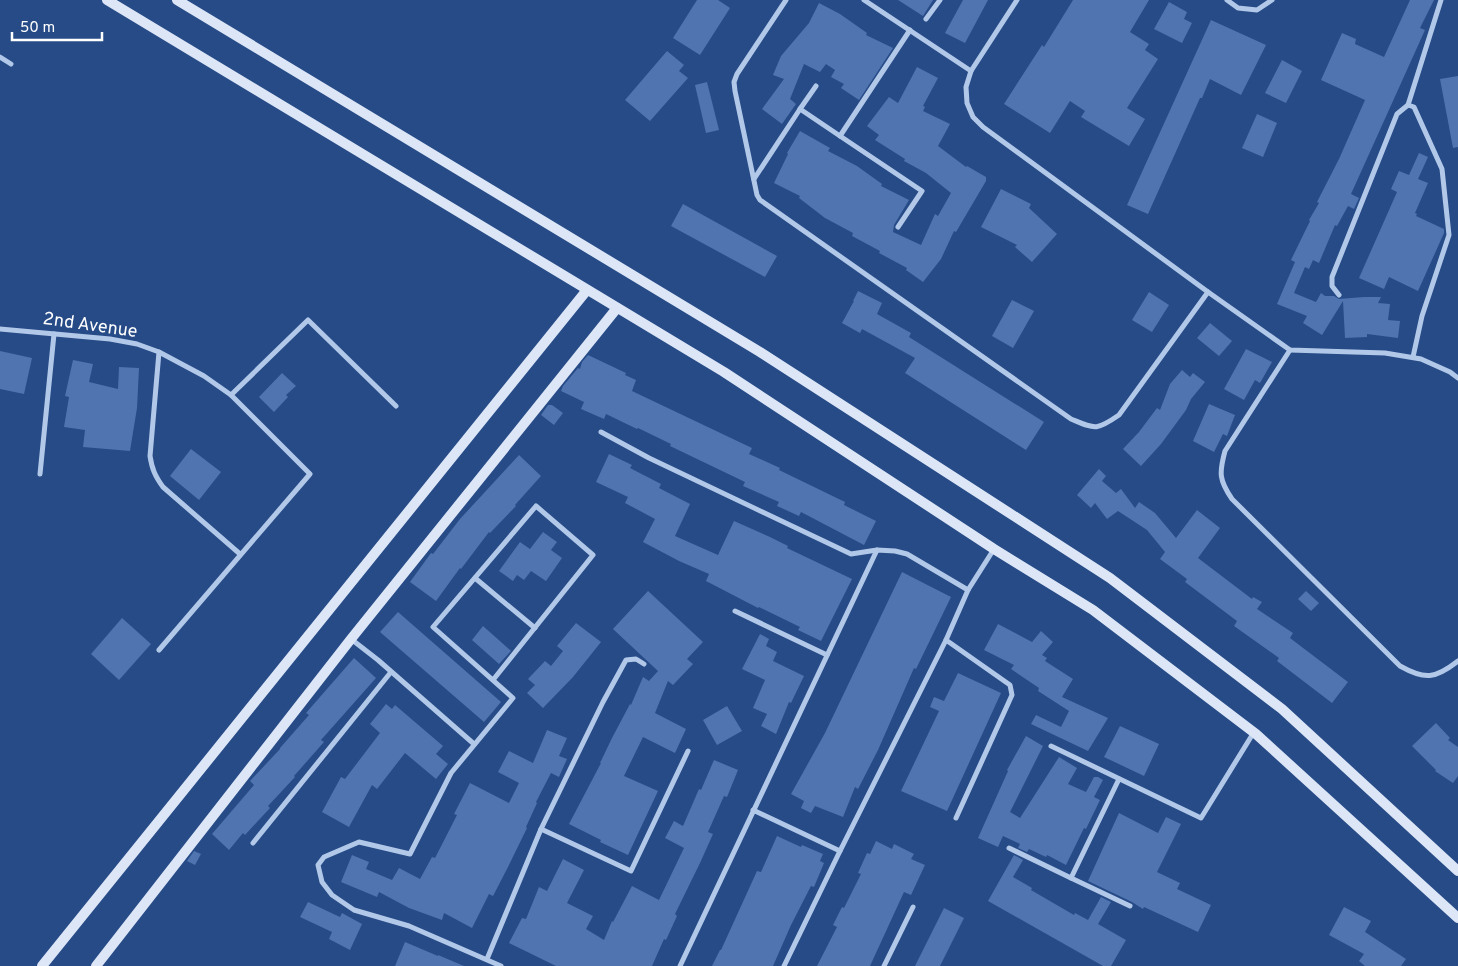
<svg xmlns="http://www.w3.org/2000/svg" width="1458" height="966" font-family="Overpass,sans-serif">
<rect width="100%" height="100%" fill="#264b87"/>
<g fill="#4f74af">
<path d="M697 0H718L730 8 700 55 673 38Z"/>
<path d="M898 0H933L923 16Z"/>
<path d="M963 0H988L965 43 945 33Z"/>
<path d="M1073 0H1149L1130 32 1149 44 1145 50 1158 59 1127 108 1145 119 1129 146 1081 117 1085 111 1070 101 1050 133 1004 104 1042 45 1044 47Z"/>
<path d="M1410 0H1434L1420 28 1425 30 1351 194 1359 198 1354 209 1348 206 1337 226 1335 225 1319 263 1313 260 1309 269 1305 267 1294 293 1316 302 1321 293 1325 296H1334L1339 299 1364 297H1381L1378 303 1390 304 1388 320 1400 321 1398 338 1367 334V337L1345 338 1343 301 1322 335 1303 323 1307 316 1277 304 1295 262 1291 260 1310 221 1309 220 1319 203 1317 202 1339 159 1365 100 1321 80 1342 33 1356 39 1355 44 1384 57Z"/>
<path d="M1169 2 1187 12 1184 19 1192 23 1182 43 1154 29Z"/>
<path d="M819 3 840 14 867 33 866 35 893 48 859 100 841 88 844 84 831 77 835 70 826 64 820 72 804 64 790 99 796 104 782 124 762 109 784 79 773 75 781 56 809 23Z"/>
<path d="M1211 20 1266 45 1241 95 1210 79 1202 98H1200L1148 214 1127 205Z"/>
<path d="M667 51 684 65 679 71 688 78 650 121 625 100Z"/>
<path d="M1282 60 1302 71 1286 103 1265 93Z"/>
<path d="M917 67 938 78 923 106 925 107 923 111 950 124 938 146 966 167 967 166 986 177V181L956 232 954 231 941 259 923 282 906 270 907 268 879 253 880 251 852 236 853 233 825 218 799 198 800 196 774 183 788 154 787 153 800 131 830 148 828 151 857 166 882 184 881 186 909 200 894 225 893 232 921 245 935 214 938 216 951 193 926 173 904 161 905 159 875 140 879 135 867 126 889 97 898 103Z"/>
<path d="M1458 76V147L1453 148 1440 79Z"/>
<path d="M707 82 719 130 706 133 695 85Z"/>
<path d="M1257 114 1277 123 1263 157 1242 148Z"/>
<path d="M1419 153 1428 157 1418 179 1428 183 1415 213 1417 214 1416 216 1444 229V233L1418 291 1389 277 1384 289 1359 278 1397 192 1391 189 1399 171 1409 175Z"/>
<path d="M1001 189 1031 204 1029 208 1057 234 1032 262 1015 247 1017 245 981 227Z"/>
<path d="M683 204 777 256 765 277 671 226Z"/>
<path d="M858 291 882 303 877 314 911 333 909 337 1044 422 1026 450 905 373 915 358 862 329 860 333 842 323 854 301H853Z"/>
<path d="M1149 292 1169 305 1152 332 1132 320Z"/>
<path d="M1012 300 1034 311 1013 348 992 336Z"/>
<path d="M1210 323 1232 341 1219 356 1197 338Z"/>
<path d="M1246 349 1272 362 1260 383 1255 380 1244 400 1224 389Z"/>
<path d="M0 351 32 358 24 394 0 389Z"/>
<path d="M588 355 626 373 625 375 636 380 632 391 752 448 749 454 780 468 779 470 845 502 844 505 876 521 864 545 801 512 799 516 777 506 779 502 743 486 745 482 670 446 671 444 638 428 637 429 606 414 604 419 581 409 584 402 561 391 563 386 578 368 580 369 582 362Z"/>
<path d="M73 360 93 364 89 382 118 389 119 367 139 368 137 408 130 451 83 447 85 430 64 427 69 397 65 396Z"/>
<path d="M1182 370 1190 377 1193 373 1205 382 1191 399 1186 410 1161 444 1141 466 1123 449 1139 432 1157 408 1160 410 1170 384Z"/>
<path d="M282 373 296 386 286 395 288 397 274 412 259 397Z"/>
<path d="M1209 404 1235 415 1227 436 1223 434 1214 452 1193 441Z"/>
<path d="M548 405H552L563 413 554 425 541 415Z"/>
<path d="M191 449 221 472 199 500 170 476Z"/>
<path d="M609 454 632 465 630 468 661 484 659 488 690 504 675 536 718 555 734 521 770 537 788 546 787 548 852 579 821 641 798 630 800 627 759 607 758 608 706 581 709 574 679 561 643 542 655 519 625 503 628 497 596 482Z"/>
<path d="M519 455 541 476 515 505 516 506 490 533 489 532 461 569 460 568 436 601 410 582 431 553 433 554 460 519Z"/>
<path d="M1099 469 1106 476 1102 481 1116 493 1121 489 1135 508 1139 502 1155 513 1176 538 1197 510 1220 528 1198 558 1252 599 1253 597 1262 602 1257 609 1293 633 1290 638 1348 682 1332 703 1277 661 1279 658 1234 626 1237 621 1185 582 1187 579 1160 559 1165 552 1147 530 1118 511 1107 519 1095 503 1091 508 1077 495Z"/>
<path d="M543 532 557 542 551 550 562 558 546 581 531 571 524 580 517 575 513 581 499 571 520 542 530 549Z"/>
<path d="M902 572 951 597 916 669 914 668 878 750 858 789 855 787 843 817 815 806 811 813 801 808 804 801 791 794 825 733Z"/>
<path d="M648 591 703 642 687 659 693 664 673 685 668 681 655 713 686 729 675 753 643 737 624 776 658 791 628 855 600 842 601 840 569 824 601 763H600L612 738 630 704 631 705 643 677 649 681 658 671 613 629Z"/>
<path d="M1306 591 1319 603 1311 611 1298 599Z"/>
<path d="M398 612 501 702 484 722 380 632Z"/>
<path d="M122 618 151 644 119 680 91 654Z"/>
<path d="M576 623 601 642 573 677 543 708 527 693 535 685 528 679 545 661 551 666 563 651 557 646Z"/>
<path d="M998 624 1032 642 1041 631 1053 642 1042 655 1047 658 1045 661 1073 679 1062 697 1108 718 1088 751 1031 724 1036 715 1061 727 1069 711 1038 691 1039 688 1011 669 1014 665 984 650Z"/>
<path d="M483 626 511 651 499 664 472 640Z"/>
<path d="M760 634 769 639 766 646 777 652 773 661 804 676 791 703 789 702 776 734 761 726 767 714 753 708 765 680 742 669Z"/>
<path d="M354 658 376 678 321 740 324 742 294 776 295 777 268 806 270 808 245 835 243 833 229 850 212 834 254 785 250 781 280 749V748L309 715 306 713Z"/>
<path d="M958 673 1001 693 947 811 901 791 939 711 930 707 934 697 944 701Z"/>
<path d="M386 704 392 709 395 705 443 746 436 754 448 764 436 779 405 753 377 789 372 785 349 827 322 812 341 777 345 779 380 733 370 724Z"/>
<path d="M727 706 742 731 717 745 703 720Z"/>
<path d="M1436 723 1450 738 1448 740 1458 747V776L1453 783 1435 771 1436 770 1412 746Z"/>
<path d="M1120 726 1159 744 1144 776 1104 757Z"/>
<path d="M547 730 567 738 559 756 567 759 559 777 551 773 536 802 537 803 526 827 527 828 508 867 493 896 489 894 472 928 444 913 442 920 409 908 379 892 377 897 341 882 352 855 369 862 366 869 392 880 399 868 420 879 432 857 435 858 457 815 454 814 470 783 509 803 519 783 498 772 509 751 533 763Z"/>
<path d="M1026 736 1043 746 1010 812 1020 818 1059 757 1077 768 1068 784 1086 792 1094 777H1098L1103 780 1094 797 1100 800 1086 829 1084 828 1066 865 1047 855 1046 857 1029 849 1027 852 1018 848 1020 844 1003 836 998 847 978 838 1008 771 1007 770Z"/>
<path d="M714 760 738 770 727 797 724 796 708 832 713 834 700 863 675 914 677 916 666 940 664 939 652 966H556L509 943 522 918 526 919 539 887 547 891 563 859 584 870 567 903 593 916 586 929 604 940 612 921 613 922 632 886 659 900 684 848 665 838 674 821 683 826 699 789 701 790Z"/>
<path d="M1119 813 1158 833 1166 817 1181 824 1157 872 1180 883 1177 889 1211 905 1198 932 1144 907 1143 909 1132 902 1088 881Z"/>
<path d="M777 836 801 847 802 845 823 854 820 861 824 863 814 887 811 886 791 925 773 966H712L720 950H721L757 871 761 872Z"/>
<path d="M876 841 892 849 894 844 914 854 911 859 925 865 911 895 904 892 870 966H817L837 927 833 925 842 907 844 908 861 874 858 873 867 853 870 854Z"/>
<path d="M194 851 201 854 195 865 187 861Z"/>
<path d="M1014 855 1023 860 1013 877 1032 888 1031 890 1074 915 1075 913 1088 920 1101 897 1111 902 1098 924 1126 940 1111 966H1103L988 901Z"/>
<path d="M308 902 340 917 342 913 362 924 350 950 329 939 332 932 300 917Z"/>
<path d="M1344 907 1371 921 1365 932 1406 959 1401 966H1365L1359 961 1364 954 1329 935Z"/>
<path d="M944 908 964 918 940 966H915Z"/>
<path d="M405 942 438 956V955L464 966H395Z"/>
</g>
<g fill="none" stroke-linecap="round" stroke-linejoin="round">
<g stroke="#b2c8e9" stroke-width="5">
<path d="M786 0 737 74 734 82 735 91 757 195 760 200 1071 419C1095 429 1096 431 1119 415L1208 292"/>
<path d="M864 0 971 71"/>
<path d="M1017 0 971 71 966 87 967 103 973 117 983 127 1208 292 1290 350 1385 353 1421 359 1450 372 1458 378"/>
<path d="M1227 0 1238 8 1257 10 1272 0"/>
<path d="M926 19 940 0"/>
<path d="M0 57 11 64"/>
<path d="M1408 105 1441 0"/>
<path d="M800 109 816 86"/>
<path d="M754 179 800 109 840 136"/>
<path d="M898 227 922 191 840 136 910 30"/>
<path d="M1339 295 1332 286V277L1397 114 1408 105 1414 107 1442 169 1449 235 1422 316 1413 357"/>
<path d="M0 329 110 339 137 344 159 352 204 376 231 395 310 474 159 650"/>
<path d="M1290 350 1225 451C1219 473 1219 480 1232 499L1400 666C1425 680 1435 679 1458 661"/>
<path d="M159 352 150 456C152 469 155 476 163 487L240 554"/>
<path d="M231 395 308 320 396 406"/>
<path d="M601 432 649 458 851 554 877 550 895 551 907 554 968 590"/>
<path d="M40 474 54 334"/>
<path d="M475 578 535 628"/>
<path d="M735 611 827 655"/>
<path d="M351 639 378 660 474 744"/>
<path d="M946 640 1010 685 1012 695 956 818"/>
<path d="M493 680 593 555 536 506 433 627 513 698 451 773 410 854 359 842 324 857 318 865 322 882 332 895 354 910 409 926 501 966"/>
<path d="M1051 746 1201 818 1254 732"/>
<path d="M1119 779 1071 878 1130 906"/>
<path d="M753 810 840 851"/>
<path d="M541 829 631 871 688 751"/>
<path d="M253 843 391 672"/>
<path d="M1009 848 1071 878"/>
<path d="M487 959 541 829 603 702 626 660 636 659 644 664"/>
<path d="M680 966 877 550"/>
<path d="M784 966 840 851 946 640 968 590 994 549"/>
<path d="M884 966 913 907"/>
</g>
<g stroke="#dce6f7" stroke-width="10">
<path d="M107 0 724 372 994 549 1093 610 1256 734 1458 918"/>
<path d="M177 0 760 352 1110 578 1282 709 1458 871"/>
<path d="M42 966 587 290"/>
<path d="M96 966 351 639 617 308"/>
</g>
</g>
<g text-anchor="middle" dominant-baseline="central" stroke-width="5" stroke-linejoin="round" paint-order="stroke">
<g font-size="18" fill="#fff" stroke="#264b87">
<text transform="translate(90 326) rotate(8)">2nd Avenue</text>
</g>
</g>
<path d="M12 32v8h90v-8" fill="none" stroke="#ffffff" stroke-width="2.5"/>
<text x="20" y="32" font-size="15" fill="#ffffff" stroke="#264b87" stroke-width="4" paint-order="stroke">50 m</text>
</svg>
